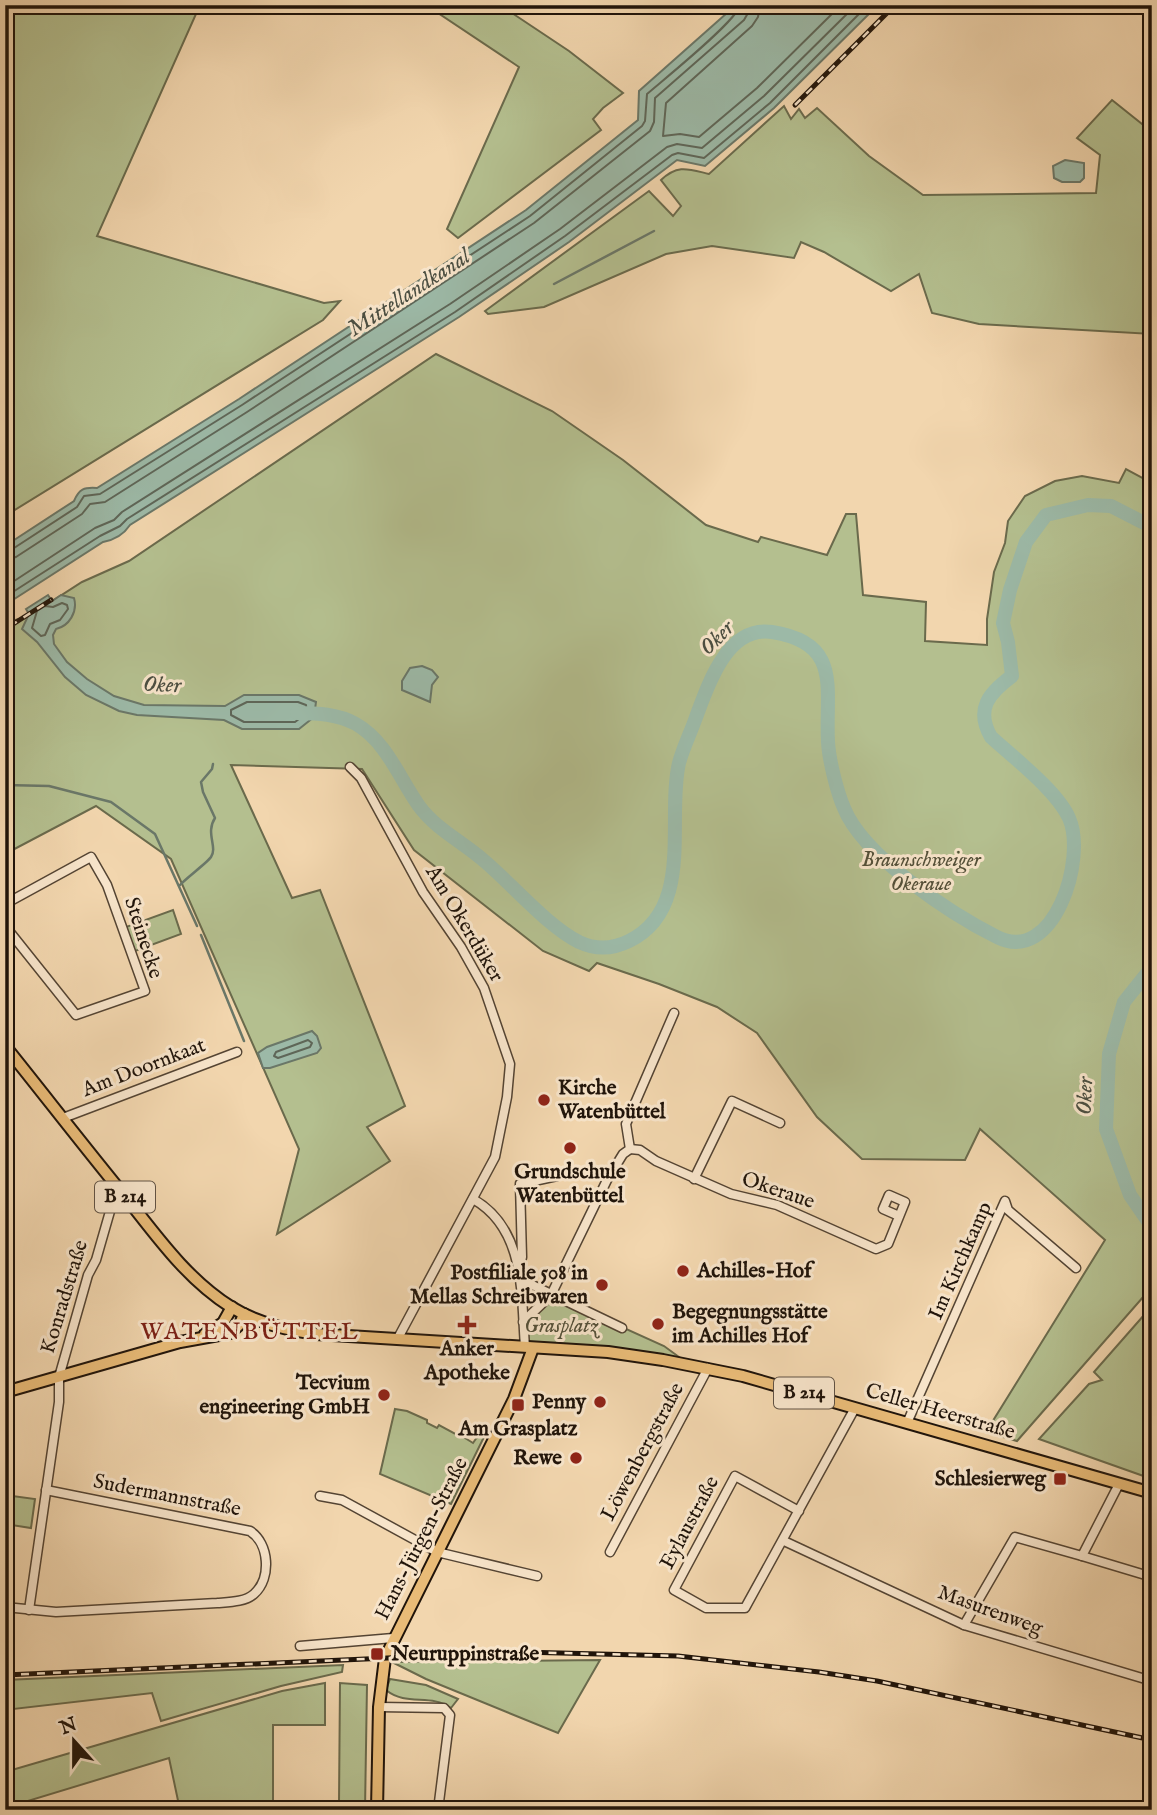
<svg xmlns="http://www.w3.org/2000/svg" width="1157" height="1815" font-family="'IM FELL English',serif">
<rect width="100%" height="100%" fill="#f2d6ae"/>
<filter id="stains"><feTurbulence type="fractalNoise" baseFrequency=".00286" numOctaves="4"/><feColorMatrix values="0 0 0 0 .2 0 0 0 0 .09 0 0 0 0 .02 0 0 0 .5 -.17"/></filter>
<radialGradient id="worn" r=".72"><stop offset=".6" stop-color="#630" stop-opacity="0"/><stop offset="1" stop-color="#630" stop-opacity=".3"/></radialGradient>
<g fill="#b4bf8f" stroke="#6a6a4c" stroke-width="2">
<path d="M5 5H200L97 236 324 303 340 301 323 320 5 516Z"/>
<path d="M426 5H500L569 51 623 93 603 108 593 119 601 130 458 238 447 229 519 67Z"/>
<path d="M1112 100 1152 132V334L979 324 932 313 919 274 891 291 824 252 801 242 794 258 712 246 666 254 544 307 488 314 485 311 649 191 673 216 681 206 661 180C678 164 688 169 709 174L784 106 791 119 799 109 805 118 817 108 869 156 923 195 1096 193 1100 155 1077 138Z"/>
<path d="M436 354 552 411 623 460 706 525 758 542 761 537 827 555 846 514H856L863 595 926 602 925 641 987 645V619L994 572 1005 543 1008 521 1025 496 1055 481 1082 476 1119 483 1126 469 1152 483V1286L1150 1283 1148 1292 1144 1296 1017 1441 986 1432 1105 1240 980 1129 965 1160 862 1159 817 1117 757 1033 717 1007 659 984 597 963 589 971 543 951 414 850 362 769 231 765 292 898 320 890 405 1106 367 1127 390 1161 277 1234 299 1149 171 859 96 806 5 854V623L29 616 82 582 129 561Z"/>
<path d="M173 910 181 934 135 951 126 927Z"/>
<path d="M551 1295 664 1346 690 1365 525 1347 523 1322Z"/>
<path d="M1152 1306V1479L1039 1439 1089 1384 1102 1380 1094 1372Z"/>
<path d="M395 1409 407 1411 427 1420V1423L437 1428 439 1425 459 1436 466 1424 471 1427 465 1438 473 1443 480 1433 485 1435 451 1504 380 1474Z"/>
<path d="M5 1495 35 1499 31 1528 5 1524Z"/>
<path d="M600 1660 558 1733 426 1679 392 1662Z"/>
<path d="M343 1665 342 1672 281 1686 161 1721 152 1693 5 1710V1680Z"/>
<path d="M390 1679 426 1685 458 1699 451 1708C430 1693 407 1707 386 1690Z"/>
<path d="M325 1683V1725H273V1802L339 1803 340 1683 367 1685 365 1810H180L169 1758 5 1808V1772L282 1691Z"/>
</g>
<g fill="#9cb9a7" stroke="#6a7768" stroke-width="2">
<path d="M736 5H878L774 108 705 166 677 160 569 242 459 317 130 525C124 534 114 540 103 542L5 605V546L74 501C79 489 84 487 97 488L239 399 526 210 638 120 639 91Z"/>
<path d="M1065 160 1084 163V178L1080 182H1062L1054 178 1053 166Z"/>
<path d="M48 595 52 601 61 595 74 598C78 612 69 626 56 629L53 635 54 644 67 662 87 679 114 696 144 705 225 706 244 695H299L316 702 314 717 299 729H242L224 720 137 715 119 711 86 695 65 677 37 642 22 629 29 614 26 609Z"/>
<path d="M422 666 432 670 438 677 432 685 430 702 402 690V681L410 668Z"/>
<path d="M312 1031 317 1036 321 1048 317 1053 270 1068H263L258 1053 267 1047Z"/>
</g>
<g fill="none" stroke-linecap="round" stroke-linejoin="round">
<g stroke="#5e6658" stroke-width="2">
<path d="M760 5 758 17 752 26 666 103 663 136 680 134 699 137 757 88 841 5"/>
<path d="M5 551 11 550 77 507 84 496 100 494 242 405 530 216 642 126 645 121 647 94C663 80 738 20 740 5"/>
<path d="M5 560 16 557 82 514 90 504 105 502 247 412 534 223 650 131 654 122 655 98 744 20 748 13 749 5"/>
<path d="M5 587 95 528 114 520 122 512 450 304 560 229 667 147 677 144 702 148 764 96 856 5"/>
<path d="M5 597 100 536 120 526 127 519 455 312 565 236 672 155 678 153 704 158 770 103 868 5"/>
<path d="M62 603 67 605 68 609 60 620 50 624 45 635 41 636 32 628 37 611 45 606 53 607Z"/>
<path d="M247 702H298L306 705 307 713 295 722H244L231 715V710Z"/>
<path d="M308 1040 312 1043 310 1047 278 1058 274 1056 276 1052Z"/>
</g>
<g stroke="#6a7768" stroke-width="2.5">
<path d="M554 284 654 231"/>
<path d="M5 785 49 786 111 802 155 834 197 926"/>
<path d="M180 885C185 879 208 862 211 857 218 847 205 833 215 818L203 792 201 782 212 769 213 764"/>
<path d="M201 935 244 1041"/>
</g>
<g stroke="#9cb9a7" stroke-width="14">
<path d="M297 713C317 713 338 714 356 724 387 742 399 778 419 806 436 829 461 841 482 859 511 883 547 926 579 942 596 950 613 949 629 941 695 909 666 819 679 763 683 748 690 734 695 720 707 688 726 625 772 632 843 643 825 689 828 742 829 760 837 792 844 808 863 856 951 914 997 937 1054 966 1087 858 1069 818 1057 791 1014 758 991 737 975 709 989 693 1012 676L1008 642 1003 623 1010 590 1026 542 1046 515 1088 505 1111 506 1152 527"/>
<path d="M1152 967 1124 1002 1109 1054 1106 1129 1130 1195 1152 1227"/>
</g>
<g stroke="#544433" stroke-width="11">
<g id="minor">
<path d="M350 767 361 778 423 892 461 947 484 988 510 1064 507 1097 495 1157 398 1338"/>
<path d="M5 904 91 857 107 885 145 991 76 1015 5 926"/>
<path d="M63 1118 237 1052"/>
<path d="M630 1149 640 1150 656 1161 731 1194 777 1205 876 1249 888 1244 905 1202 889 1195 883 1209 899 1216"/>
<path d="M694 1179 732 1101 780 1123"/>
<path d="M473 1199C526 1229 521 1295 525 1347"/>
<path d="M519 1271 522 1257 520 1184 557 1176"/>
<path d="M522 1280 622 1328"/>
<path d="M523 1322 551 1295 607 1180 623 1154 630 1149 626 1124 674 1013"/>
<path d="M907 1423 1005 1201 1008 1210 1076 1268"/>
<path d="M320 1496 342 1500 437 1552 537 1576"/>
<path d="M799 1511 735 1476 674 1590 706 1608H745L855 1408"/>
<path d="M784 1541 964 1625 1152 1681"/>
<path d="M610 1552 708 1368"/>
<path d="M1082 1556 1152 1577"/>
<path d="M5 1607 56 1612 217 1603C229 1602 245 1602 254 1594 272 1578 269 1543 250 1531L46 1490"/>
<path d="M29 1610 59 1402V1377L88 1275 96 1260 117 1187"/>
<path d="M964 1625 1015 1537 1082 1556 1119 1484"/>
<path d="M300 1646 393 1638"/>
<path d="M379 1707 444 1708 450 1715 438 1810"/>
</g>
</g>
<g stroke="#20140a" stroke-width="14">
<g id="major">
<path d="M5 1046C46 1097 86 1149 128 1200 158 1238 188 1280 231 1307 257 1323 285 1330 316 1334L608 1352 663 1360 743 1376 1152 1493"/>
<path d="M205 1334 223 1323 232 1307"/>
<path d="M5 1392 180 1342 230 1333 240 1324 244 1314"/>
<path d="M377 1810 379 1707 385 1658 514 1399 533 1348"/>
</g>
</g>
<use href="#minor" stroke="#f7e4ca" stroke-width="8"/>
<use href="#major" stroke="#e9bb77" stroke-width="10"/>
<g stroke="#20140a" stroke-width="5">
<g id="rail">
<path d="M795 105 895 5"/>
<path d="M10 626 51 600"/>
<path d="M5 1675 521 1652 678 1656 819 1672 877 1681 1152 1740"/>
</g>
</g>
<use href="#rail" stroke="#f7e4ca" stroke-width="2.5" stroke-dasharray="8" stroke-linecap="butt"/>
</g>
<g fill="#8f2418" stroke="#f7e4ca" stroke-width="2.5">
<circle cx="544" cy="1100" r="7"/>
<circle cx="570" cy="1148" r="7"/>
<circle cx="683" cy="1271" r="7"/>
<circle cx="602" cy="1285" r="7"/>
<circle cx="658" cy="1324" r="7"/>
<path d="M463.5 1314.5h7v7h7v7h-7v7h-7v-7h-7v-7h7z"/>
<circle cx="384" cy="1395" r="7"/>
<circle cx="600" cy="1402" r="7"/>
<rect x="511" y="1398" width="14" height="14" rx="3.5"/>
<circle cx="576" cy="1458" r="7"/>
<rect x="1053" y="1472" width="14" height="14" rx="3.5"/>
<rect x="370" y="1647" width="14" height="14" rx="3.5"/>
</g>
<g text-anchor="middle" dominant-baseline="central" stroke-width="6" stroke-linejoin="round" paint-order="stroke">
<g fill="#f7e4ca" stroke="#605244" stroke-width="2">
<rect x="95" y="1181.5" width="60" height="31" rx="5"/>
<rect x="774" y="1377.5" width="60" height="31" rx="5"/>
</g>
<g font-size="19" font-weight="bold" fill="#20140a">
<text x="125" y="1197">B 214</text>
<text x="804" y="1393">B 214</text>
</g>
<g font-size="21" font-style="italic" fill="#545039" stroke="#f7e4ca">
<text x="921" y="860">Braunschweiger<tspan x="921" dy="24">Okeraue</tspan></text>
<text x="561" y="1326">Grasplatz</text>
</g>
<g font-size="21" fill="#20140a" stroke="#f7e4ca">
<text transform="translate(464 924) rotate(59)">Am Okerdüker</text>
<text transform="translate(143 938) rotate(72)">Steinecke</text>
<text transform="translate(144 1068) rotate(-21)">Am Doornkaat</text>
<text transform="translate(778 1191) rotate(19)">Okeraue</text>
<text transform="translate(961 1261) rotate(-66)">Im Kirchkamp</text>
<text transform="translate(65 1297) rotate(-73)">Konradstraße</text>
<text transform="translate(940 1412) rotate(16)">Celler Heerstraße</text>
<text transform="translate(643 1452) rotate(-62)">Löwenbergstraße</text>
<text transform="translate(167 1496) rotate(11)">Sudermannstraße</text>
<text transform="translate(690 1523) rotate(-62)">Eylaustraße</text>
<text transform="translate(422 1539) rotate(-63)">Hans-Jürgen-Straße</text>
<text transform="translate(990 1611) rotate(20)">Masurenweg</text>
</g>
<g font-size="21" font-weight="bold" fill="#20140a" stroke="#f7e4ca" text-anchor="end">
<text x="558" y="1088" text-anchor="start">Kirche<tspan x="558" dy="24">Watenbüttel</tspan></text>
<text x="570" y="1172" text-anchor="middle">Grundschule<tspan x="570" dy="24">Watenbüttel</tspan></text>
<text x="697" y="1271" text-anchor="start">Achilles-Hof</text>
<text x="588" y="1273">Postfiliale 508 in<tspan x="588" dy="24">Mellas Schreibwaren</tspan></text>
<text x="672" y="1312" text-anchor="start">Begegnungsstätte<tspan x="672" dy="24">im Achilles Hof</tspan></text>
<text x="467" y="1349" text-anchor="middle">Anker<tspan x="467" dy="24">Apotheke</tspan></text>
<text x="370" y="1383">Tecvium<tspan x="370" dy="24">engineering GmbH</tspan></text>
<text x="586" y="1402">Penny</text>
<text x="518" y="1429" text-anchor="middle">Am Grasplatz</text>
<text x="562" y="1458">Rewe</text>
<text x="1046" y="1479">Schlesierweg</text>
<text x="391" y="1654" text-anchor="start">Neuruppinstraße</text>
</g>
<g font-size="23" font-style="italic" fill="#4b4e41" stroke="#f7e4ca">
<text transform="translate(409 293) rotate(-33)">Mittellandkanal</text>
<text transform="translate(717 638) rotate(-45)">Oker</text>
<text transform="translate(162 685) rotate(2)">Oker</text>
<text transform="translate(1085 1096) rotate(-88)">Oker</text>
</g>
<g font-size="24" letter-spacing="2" fill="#7a1f14" stroke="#f7e4ca">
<text x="250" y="1332">WATENBÜTTEL</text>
</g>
</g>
<rect width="1157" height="1815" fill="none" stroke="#f2d6ae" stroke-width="28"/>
<rect x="7" y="7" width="1143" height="1801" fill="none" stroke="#20140a" stroke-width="3.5"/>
<rect x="14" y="14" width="1129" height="1787" fill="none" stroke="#20140a" stroke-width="2"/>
<g transform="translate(74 1741) rotate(339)" stroke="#f7e4ca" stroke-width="5" paint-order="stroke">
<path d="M0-5L12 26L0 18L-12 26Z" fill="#20140a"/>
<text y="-10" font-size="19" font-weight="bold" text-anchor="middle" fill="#20140a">N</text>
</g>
<rect width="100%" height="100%" filter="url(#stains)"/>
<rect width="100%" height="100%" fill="url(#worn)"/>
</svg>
